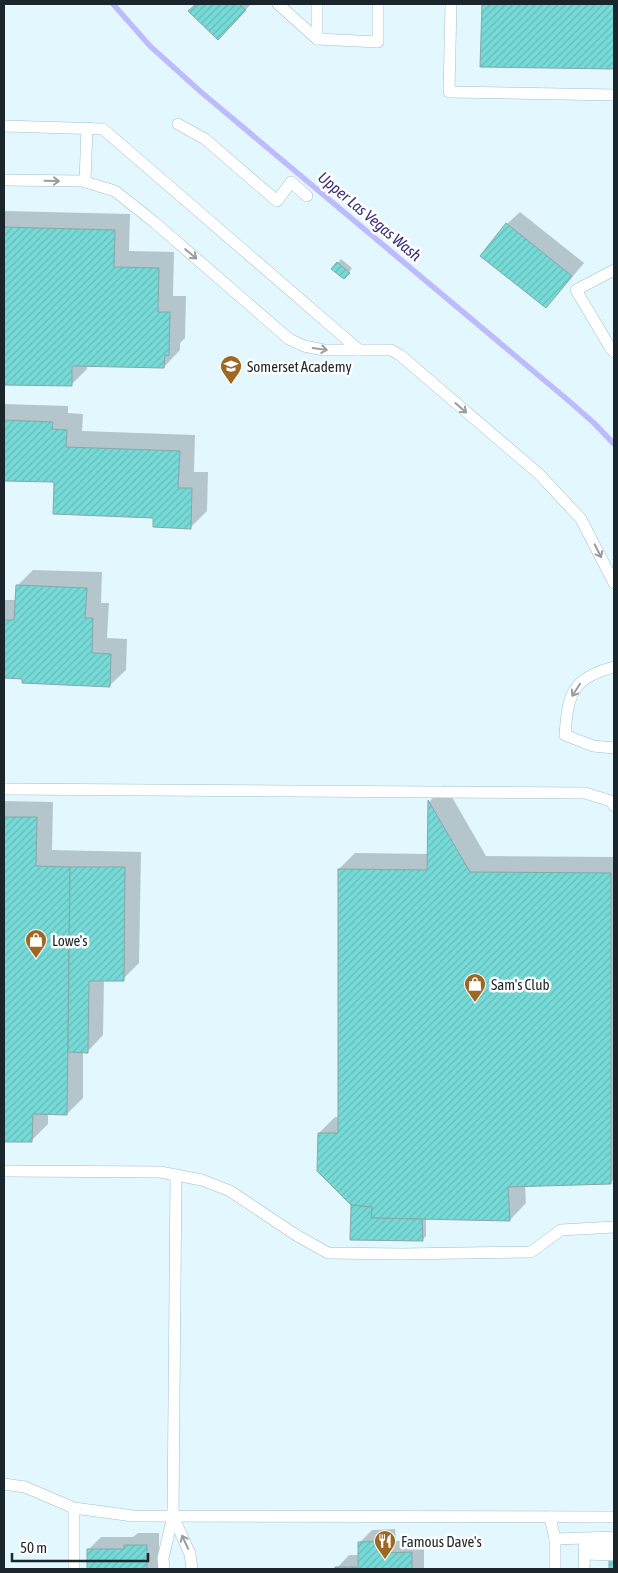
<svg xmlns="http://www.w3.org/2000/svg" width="618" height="1573" font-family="'Asap Condensed',sans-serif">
<defs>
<pattern id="building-hatch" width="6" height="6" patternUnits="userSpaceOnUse" patternTransform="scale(1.25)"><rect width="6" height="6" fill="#76dad7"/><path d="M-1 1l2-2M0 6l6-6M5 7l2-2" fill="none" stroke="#66bbb9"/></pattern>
</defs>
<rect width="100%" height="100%" fill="#e3f7ff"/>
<g fill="#0003">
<path d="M197 4H251L231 26 190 11Z"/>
<path d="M483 4H614V68L482 66Z"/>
<path d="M4 211 130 214 129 251 174 252 173 296H186L185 338 180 343V350L164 367 87 365V369L71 385 4 384Z"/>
<path d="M520 212 584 263 558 294 546 307 507 224Z"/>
<path d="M341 259 352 268 348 274 338 263Z"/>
<path d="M4 404 68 406V413L83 414 82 431 195 435 194 472H208L207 511 190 528 55 481 4 479Z"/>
<path d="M33 570 102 572 101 603H109L107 638 127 639 126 670 109 686 4 677V600H17V586Z"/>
<path d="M445 785 486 856 614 857V1179L610 1183 525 1185 526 1203 510 1220 426 1218V1236L422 1240 352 1205 319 1133 335 1117H340L339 869 355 853 429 854 430 801Z"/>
<path d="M4 801 53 802 52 850 141 852 139 963 123 979H104L103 1035 87 1052 83 1051V1098L67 1114H48V1124L31 1141 4 1140Z"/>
<path d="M395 1529 396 1541 424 1540V1569H336L349 1555H359V1543L372 1530Z"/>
<path d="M138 1533H159V1569H88V1550L101 1537H133Z"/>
</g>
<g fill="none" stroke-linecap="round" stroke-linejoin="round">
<path stroke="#bdbafd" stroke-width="5.5" d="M113 4 150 46 201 92 569 401 594 423 614 444"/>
</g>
<g fill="url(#building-hatch)" stroke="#86a8a7">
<path d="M196 4H239L246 10 218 40 188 11Z"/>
<path d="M482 4H614V69L480 67Z"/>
<path d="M506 223 572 276 546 308 480 256Z"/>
<path d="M4 227 115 230 114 267 159 268 158 312H170L169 356 165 355 164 368 72 366V386L4 385Z"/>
<path d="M337 262 350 273 344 279 331 269Z"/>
<path d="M4 420 53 422 52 429 67 430 66 447 180 451 178 488H192L191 529 153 527V518L53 514 54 482 4 481Z"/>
<path d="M16 585 87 588 85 618H93L92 653 111 654 110 687 22 683V679L4 678V620H14Z"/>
<path d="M428 800 470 872 611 873V1184L508 1187 510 1221 371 1218 372 1207 351 1205 317 1171 318 1133H338V869L427 870Z"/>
<path d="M4 817H37L36 866 70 867 67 1115 33 1114 32 1142H4Z"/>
<path d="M70 867H125L124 981H89L88 1053 68 1052Z"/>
<path d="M351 1205 372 1207 371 1218 422 1219 423 1241 350 1240Z"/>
<path d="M383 1541 384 1553 412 1552V1569H335V1567H358V1542Z"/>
<rect x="609" y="1541" width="5" height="28"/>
<path d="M124 1545H147V1569H87V1549H124Z"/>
</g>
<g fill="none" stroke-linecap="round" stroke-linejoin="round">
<g stroke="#a1c0cc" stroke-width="12">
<g id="service">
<path d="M278 4 317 39 378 42V4"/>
<path d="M317 4V39"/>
<path d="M451 4 449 92 614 95"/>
<path d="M178 124 205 139 277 201 291 182 307 196"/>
<path d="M4 126 103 129 359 350"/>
<path d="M4 180 82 181 115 191 154 222 289 339 304 346 324 350H391L400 355 539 474 581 519 614 583"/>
<path d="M85 182 87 128"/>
<path d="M614 270 576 290 611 349 614 352"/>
<path d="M614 667C571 678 568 695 565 735L593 746 614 748"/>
<path d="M4 789 585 793 611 801 614 806"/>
<path d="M4 1171 160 1172 202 1180 230 1191 296 1235 328 1253 402 1254 531 1252 561 1230 614 1227"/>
<path d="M4 1484 25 1487 74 1508 133 1516 614 1517"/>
<path d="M74 1508V1569"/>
<path d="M173 1516 190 1554 192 1569"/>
<path d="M550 1517 555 1539V1569"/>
<path d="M555 1539 614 1537"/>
<path d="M584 1547H614"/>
<path d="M584 1554 614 1555"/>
<path d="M164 1569 163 1558 173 1516 176 1175"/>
<path d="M584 1569 585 1539"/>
</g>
</g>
<use href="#service" stroke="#fff" stroke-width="11"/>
</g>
<defs><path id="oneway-shaft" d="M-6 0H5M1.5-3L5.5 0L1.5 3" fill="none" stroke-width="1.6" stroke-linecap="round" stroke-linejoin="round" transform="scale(1.25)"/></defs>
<g stroke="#989da0">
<use href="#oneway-shaft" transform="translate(52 181) rotate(1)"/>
<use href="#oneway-shaft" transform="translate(191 254) rotate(40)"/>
<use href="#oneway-shaft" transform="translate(320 349) rotate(8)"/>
<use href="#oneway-shaft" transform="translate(461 408) rotate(41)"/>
<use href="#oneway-shaft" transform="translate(598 551) rotate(63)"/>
<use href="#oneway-shaft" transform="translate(576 690) rotate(123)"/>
<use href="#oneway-shaft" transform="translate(185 1542) rotate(-115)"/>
</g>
<defs>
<g id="school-pin" transform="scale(1.125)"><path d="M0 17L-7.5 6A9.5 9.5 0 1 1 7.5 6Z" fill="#9e6722" stroke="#fff"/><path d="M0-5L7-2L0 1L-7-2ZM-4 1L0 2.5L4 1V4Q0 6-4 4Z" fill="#fff"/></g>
<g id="shop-pin" transform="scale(1.125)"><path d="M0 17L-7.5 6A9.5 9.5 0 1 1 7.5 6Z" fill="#9e6722" stroke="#fff"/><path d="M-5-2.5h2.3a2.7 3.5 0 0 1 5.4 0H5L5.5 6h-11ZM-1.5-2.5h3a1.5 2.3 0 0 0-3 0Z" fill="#fff"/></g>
<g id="restaurant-pin" transform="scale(1.125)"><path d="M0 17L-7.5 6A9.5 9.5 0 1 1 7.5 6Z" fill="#9e6722" stroke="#fff"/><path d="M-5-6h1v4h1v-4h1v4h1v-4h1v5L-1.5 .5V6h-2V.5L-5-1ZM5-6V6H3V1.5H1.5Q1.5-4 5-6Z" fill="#fff"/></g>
</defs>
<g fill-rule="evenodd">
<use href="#school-pin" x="231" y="366"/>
<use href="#shop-pin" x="36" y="940"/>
<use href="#shop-pin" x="475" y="984"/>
<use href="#restaurant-pin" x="385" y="1541"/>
</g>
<g text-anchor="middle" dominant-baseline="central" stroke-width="5" stroke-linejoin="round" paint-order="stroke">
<g font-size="15" fill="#1a262b" stroke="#fff" text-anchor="start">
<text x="247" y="366">Somerset Academy</text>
<text x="52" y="940">Lowe's</text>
<text x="491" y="984">Sam's Club</text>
<text x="401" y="1541">Famous Dave's</text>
</g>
<g font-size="16" font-style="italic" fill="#3a2c78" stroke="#fff">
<text transform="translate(370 216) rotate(40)">Upper Las Vegas Wash</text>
</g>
</g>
<rect width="618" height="1573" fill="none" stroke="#1a262b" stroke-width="10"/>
<path d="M12 1553v8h136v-8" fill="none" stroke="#1a262b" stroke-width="2.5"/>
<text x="20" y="1553" font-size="15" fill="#1a262b" stroke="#ffffff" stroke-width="4" paint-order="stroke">50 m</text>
</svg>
